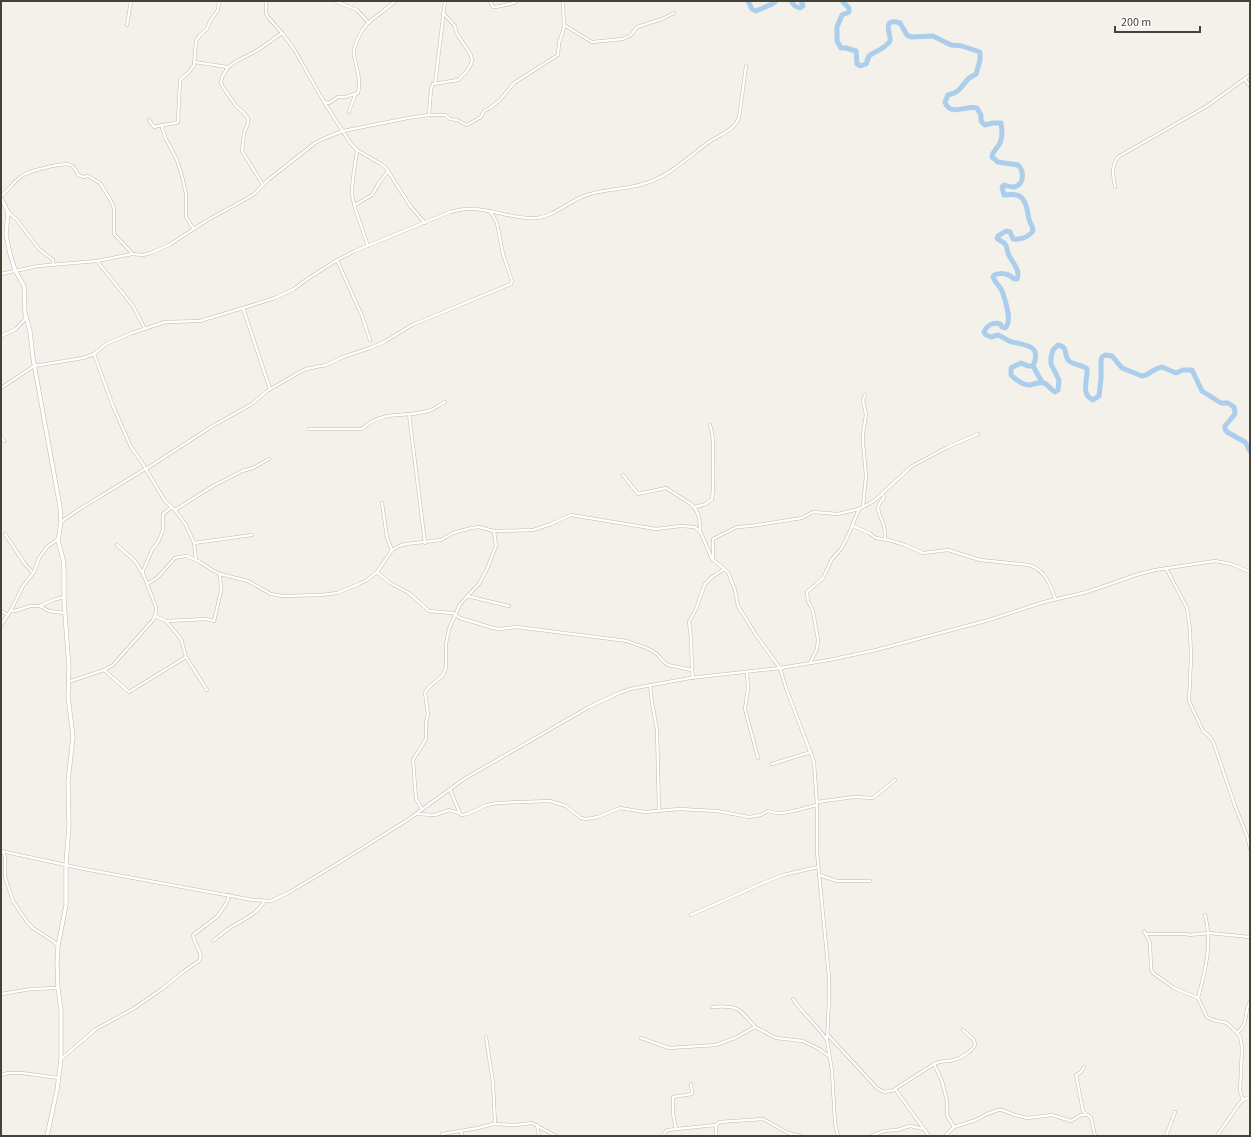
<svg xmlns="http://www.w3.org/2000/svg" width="1251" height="1137" font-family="'Source Sans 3',sans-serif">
<rect width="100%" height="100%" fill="#f4f1ea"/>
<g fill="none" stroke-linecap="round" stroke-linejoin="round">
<g stroke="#aaceec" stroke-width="5">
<path d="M748 1 752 9 756 11 772 4 776 1"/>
<path d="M791 1 795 6 800 8 803 6 801 1"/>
<path d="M842 1 849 8V12L842 15 837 27V41L841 48H846L856 51 857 64 860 66 866 64 869 56C875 51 885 49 890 41 892 36 880 17 900 23L907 35 911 37 933 36 951 45 962 46 980 52V60L976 74C973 76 970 77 968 79 960 88 960 92 948 95L945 102C950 117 966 105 977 108L981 115V121L985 125 993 123H1001C1002 129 1003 137 1000 143 997 149 993 150 992 157L998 162 1018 165C1024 171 1025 184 1014 187 1011 187 1007 186 1004 185L1002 187 1004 195C1017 193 1024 195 1027 209 1028 212 1028 216 1029 219 1030 224 1033 225 1033 231 1028 237 1021 240 1013 239L1010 232 1006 231 998 236 997 238C999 241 1003 241 1005 244 1007 246 1007 250 1008 253 1011 262 1021 269 1017 279H1014C1009 274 1002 272 994 275L993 277C995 283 1000 286 1002 291 1005 300 1013 321 1005 328L1002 327 1000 324C993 322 987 325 984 332L986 335 991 337 998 335C1003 337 1007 341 1012 342 1027 345 1042 346 1033 366H1028L1021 363 1011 368V375C1016 380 1023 385 1030 385 1035 384 1039 382 1043 383 1048 383 1050 390 1055 392L1058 390 1059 380 1051 364V357L1053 350 1058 345C1068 347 1064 354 1068 360 1070 364 1083 365 1087 369 1088 380 1080 394 1093 400L1099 396 1101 379V360L1102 357 1105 355 1112 356 1122 368 1142 376 1146 375 1156 369 1162 367 1176 373 1183 370H1192L1202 391 1221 403H1228L1234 407 1235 414 1225 426V429L1227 432 1245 442 1250 451"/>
<path d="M1033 366 1042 382"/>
</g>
<g stroke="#bfb9ad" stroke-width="3.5">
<g id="minor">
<path d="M266 1V14L268 17 282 33 294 49 324 102 351 144 357 150 381 164 386 168 411 207 425 223"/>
<path d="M335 1 357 10 369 23"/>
<path d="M490 1 493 7H496L514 3 517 1"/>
<path d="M127 25 131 1"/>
<path d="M564 25 592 42 623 39 631 35 637 27 662 19 674 13"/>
<path d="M195 62 227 67V69L222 77 221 83 223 87 236 106 243 112 248 118V123L244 133 242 151 263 185"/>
<path d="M227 68 235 62 258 50 282 33"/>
<path d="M1244 79 1250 86"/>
<path d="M435 84 445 1"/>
<path d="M324 102 329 103 338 97H345L358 93C361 82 357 68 354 56 352 47 362 29 368 23 377 15 387 9 395 1"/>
<path d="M349 112 355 95"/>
<path d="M429 115 431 89 433 84 458 80 466 72 471 64 472 60 471 55 461 40 456 32 455 26 443 13"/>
<path d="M149 120 154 127 162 125"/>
<path d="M357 150C356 163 348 195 355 205L372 195 379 183 388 171"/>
<path d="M1115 187C1113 176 1111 166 1118 157L1207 106 1250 75"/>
<path d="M1 196C9 190 14 181 22 176 28 171 64 162 71 165 75 167 76 171 78 175L84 177 88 176 100 183 111 201 114 208V234L132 253"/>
<path d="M354 205 368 246"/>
<path d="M8 212 17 220 39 249 53 260V264"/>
<path d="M193 228 186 217V194L182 176 177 160 166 139 162 128 163 125 176 123 178 122 180 80 189 72 194 65 196 41 200 35 207 29 210 21 218 10 219 1"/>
<path d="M337 260 362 316 370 340"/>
<path d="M97 261 133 306 145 329"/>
<path d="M1 274 38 266 97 261 132 254 143 255 151 253 169 245 206 221 246 199 254 194 268 180 315 143 325 138 343 131 408 118 429 115H445L450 119 457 120 467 125 481 117 484 111 490 108 500 100 514 83 558 55 559 43 564 28 563 1"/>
<path d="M243 308 270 389"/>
<path d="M1 336 16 329 26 318"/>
<path d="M94 354 113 406 131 447 141 461 165 501 175 510 186 525 194 543 196 560"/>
<path d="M1 388 34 366 83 358 94 354 106 344 132 333 165 322 200 321 243 308 275 298 294 289 306 280 337 260 355 251 450 212C458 210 466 208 474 209 496 210 516 220 537 218 554 216 568 202 584 196 602 189 624 190 643 184 669 177 688 157 709 142 721 134 733 131 739 118L746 66"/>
<path d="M409 414 425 543"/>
<path d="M309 429H362C384 408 407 419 431 410 436 408 440 404 445 402"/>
<path d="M1 437 4 441"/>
<path d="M146 469 211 427 252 404 267 391 300 372 306 369 326 365 343 357 370 348 384 342 412 325 511 284 512 281 503 254 497 223 490 211"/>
<path d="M623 475 638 494 666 488 691 504C699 511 700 520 700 530"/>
<path d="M882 494 884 498C874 508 879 512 883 523 885 527 885 535 885 539"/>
<path d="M382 503 387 538 392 550"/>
<path d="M863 506 866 476 863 443V433L866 415 863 400 865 395"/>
<path d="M695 507 706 504 712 499C714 485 713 471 713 457 713 446 714 435 710 425"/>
<path d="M175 510 213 486 242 471 253 468 269 459"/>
<path d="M61 522 78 510 145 469"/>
<path d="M853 526 869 533 876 538 889 540 905 545 923 553 948 550 980 560 1029 565C1045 570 1050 584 1055 598"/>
<path d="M5 534 25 564 33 573"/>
<path d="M194 543 252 535"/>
<path d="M117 545 135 561 143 574"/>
<path d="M713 559V539L737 527 751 526 802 518 813 512 838 514 859 509 874 501 912 466 948 447 978 434"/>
<path d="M1166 568 1187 608 1190 629 1191 659 1189 701 1203 731 1210 737 1214 744 1235 806 1247 836 1250 848"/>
<path d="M377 572 390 583 409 593 429 611 453 613 460 618 493 628 499 629 517 627 627 641C635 645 646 646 654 652 660 655 662 662 668 665L692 670 693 678"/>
<path d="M147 583 143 574V571L152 550 158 542 163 530V514L172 507"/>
<path d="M467 596 509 606"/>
<path d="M40 606 49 611 65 613"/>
<path d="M11 610 15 611 30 606H40L53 600 64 597"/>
<path d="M1 611 8 615"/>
<path d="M155 616 166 621 206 619 214 621 221 591 220 574"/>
<path d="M166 621 181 639 186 657 207 690"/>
<path d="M1 625 11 610 23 586 34 572 39 558 47 547 58 539"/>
<path d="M810 663 817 649 818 640 813 611 808 601 807 592 823 578 832 559 841 549 847 538 859 509"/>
<path d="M104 670 129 692 186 657"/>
<path d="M692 670 691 638 689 622 696 609 705 584 712 577 724 569"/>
<path d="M747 672 748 688 745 709 758 758"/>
<path d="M68 682 104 670 113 665 153 620 156 612V607L147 584 157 578 175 558 179 557 187 556 200 562 212 570 220 574 248 581 271 594 283 596 321 595 337 593 359 584 367 580 377 572 392 550 399 546 406 544 441 540 453 533 471 528 479 527 494 531 533 530 551 524 571 515 656 529 681 526 695 527 701 533 712 559 728 572 735 590 738 606 756 635 780 668 786 688 814 762 817 805V852L829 977V1000L827 1040 832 1071 835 1123 838 1136"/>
<path d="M650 685 652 703 657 730 659 811"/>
<path d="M772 764 811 752"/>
<path d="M450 789 460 814 462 815 467 814 487 805 497 803 550 801 566 806 581 818 586 819 598 817 620 808 645 812 679 809 717 811 749 817 761 815 768 811C782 817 802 808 817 805"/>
<path d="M817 802 854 797 873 798 895 780"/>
<path d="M422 809 416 799 413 760 426 739V723L428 714 425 693 427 689 443 675 446 667V644L449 629 460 604 479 584 487 569 496 546 494 531"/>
<path d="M416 814 435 815 449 810 459 813"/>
<path d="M1 851 84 869 253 900 271 901 288 893 345 859 409 819 464 779 589 707 619 693 630 689 690 678 780 668 829 660 876 650 989 620 1044 602 1087 592 1136 575 1155 570 1215 561 1231 564 1250 572"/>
<path d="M3 852 5 857V877L13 901 27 922 33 928 53 941 58 946"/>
<path d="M819 875 837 881H870"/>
<path d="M691 915 763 883 783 875 818 867"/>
<path d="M1144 931 1150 943 1151 969 1153 973 1174 988 1198 998 1207 1017 1213 1020 1227 1023 1240 1036 1242 1048 1240 1091 1243 1100"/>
<path d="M1146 934H1187L1189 935 1209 933 1250 937"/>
<path d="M213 941C219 936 225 931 231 927 243 920 257 914 264 902"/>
<path d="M1 994 31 989 58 988"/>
<path d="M1198 998C1205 971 1213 943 1205 915"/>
<path d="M793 999C803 1014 817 1025 827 1040"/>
<path d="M712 1007C738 1005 739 1008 755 1027"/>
<path d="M1237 1033C1250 1022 1243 1013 1250 1002"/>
<path d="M827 1034 877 1088 884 1092 895 1090"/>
<path d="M486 1037 493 1083 495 1123"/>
<path d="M641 1038 669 1048 716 1045 735 1038 755 1027 776 1038 803 1041 819 1049 829 1056"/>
<path d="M61 1059 96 1029 133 1009 162 989 183 972 200 960C203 952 194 944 193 935L218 916 227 902 229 895"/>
<path d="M934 1064 942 1081 947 1101V1115L954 1127"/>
<path d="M1084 1067 1081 1072 1076 1075 1083 1111 1086 1114"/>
<path d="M1 1075 8 1073H22L59 1078"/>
<path d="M537 1125 539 1136"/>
<path d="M716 1125V1136"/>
<path d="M676 1129 673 1114V1097L692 1094 691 1084"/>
<path d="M924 1129 895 1089 934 1064C942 1060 946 1062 954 1060 961 1058 971 1052 975 1045L974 1040 963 1030"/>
<path d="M461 1131 462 1136"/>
<path d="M442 1134 478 1128 493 1124 515 1125 532 1123 556 1136"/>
<path d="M663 1136 664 1134 667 1130 716 1125 719 1122 763 1119 788 1133 801 1136"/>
<path d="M871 1136 884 1131 897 1130 910 1126 924 1129 929 1136"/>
<path d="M945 1136 954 1127 976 1120 987 1114 998 1110H1002L1015 1115 1027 1118 1052 1115 1071 1121 1081 1115H1088L1091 1118 1095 1136"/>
<path d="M1166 1136 1175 1112"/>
<path d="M1217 1136 1239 1104 1243 1100 1250 1097"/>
</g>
</g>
<g stroke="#bfb9ad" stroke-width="4.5">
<path id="tertiary" d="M1 198 8 212 6 235 10 254 15 270 24 286 25 313 30 331 33 358 60 507 61 522 58 541 63 559 64 569V601L69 668 68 696 73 737 68 781 69 825 66 864V905L58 946 57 962 58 988 61 1010V1059L57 1090 47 1136"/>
</g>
<use href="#minor" stroke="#fff" stroke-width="2.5"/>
<use href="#tertiary" stroke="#fff" stroke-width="3.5"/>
</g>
<rect width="1251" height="1137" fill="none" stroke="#474238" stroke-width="4"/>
<path d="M1115 26v6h85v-6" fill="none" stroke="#474238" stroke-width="2"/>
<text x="1121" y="26" font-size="12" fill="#474238" stroke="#ffffff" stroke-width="3" paint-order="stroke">200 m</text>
</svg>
